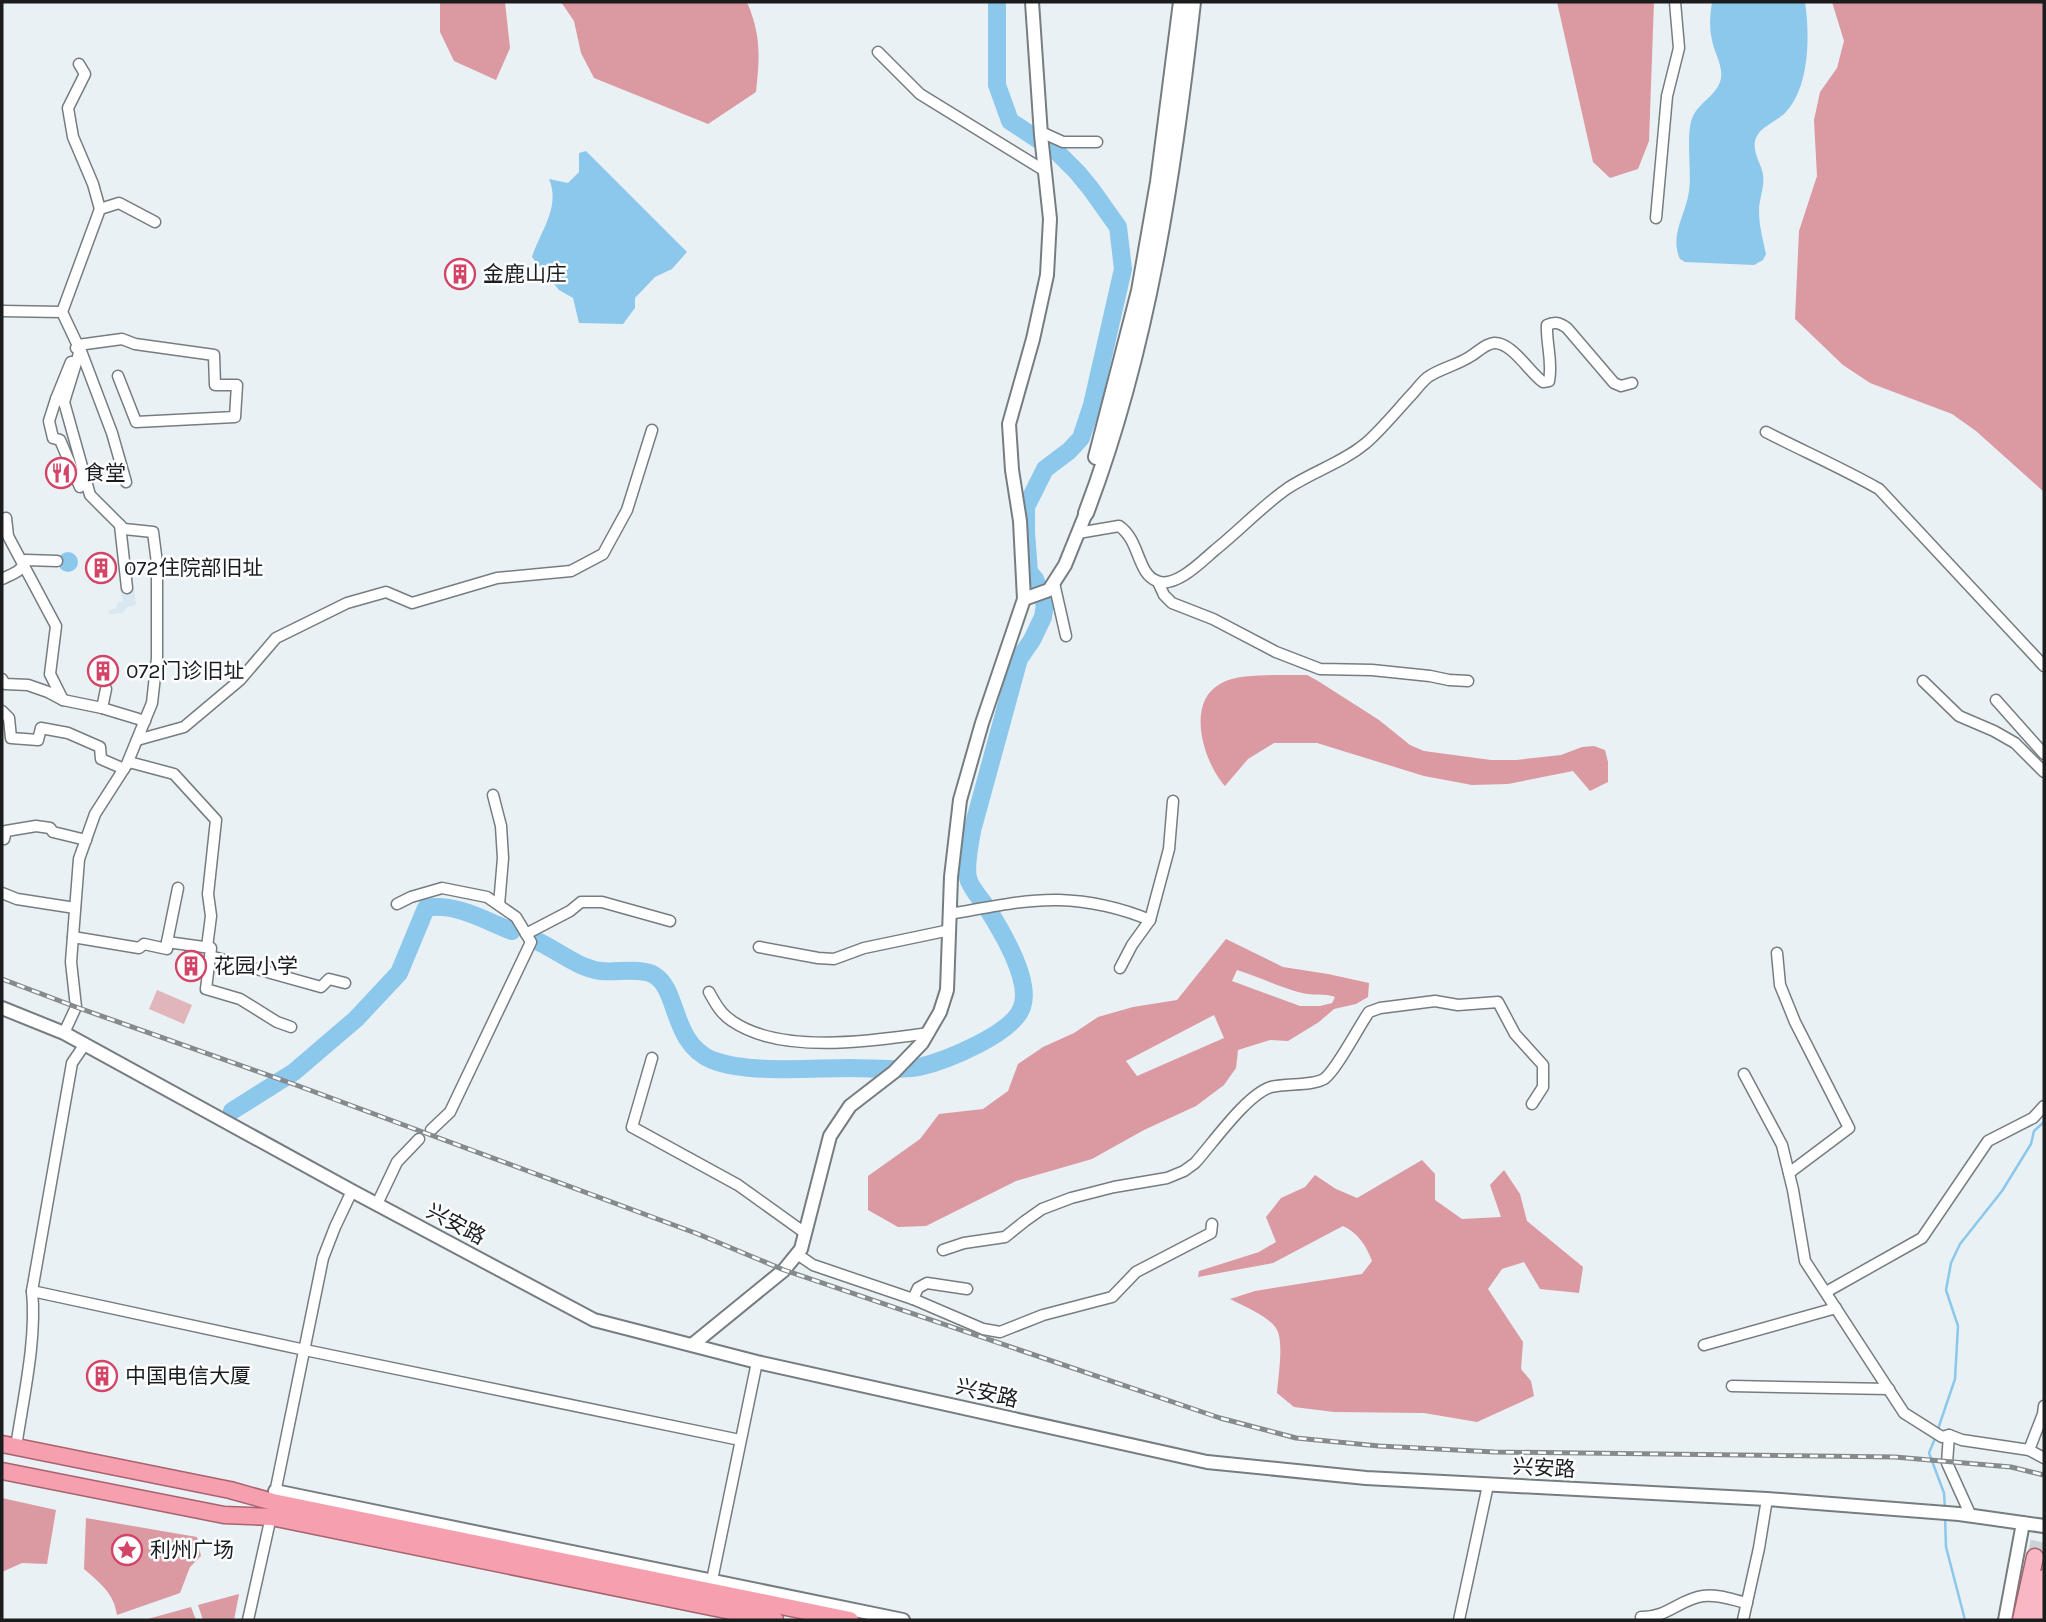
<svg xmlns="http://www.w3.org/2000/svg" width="2046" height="1622" font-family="Karla,'Noto Sans SC',sans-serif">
<rect width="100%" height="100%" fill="#eaf1f5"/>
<path fill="#d9e7f0" d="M134 588 136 605 127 607 123 613 110 614 108 611 116 608 118 602 123 601 120 589Z"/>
<path fill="#e1b6bb" d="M157 990 192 1005 184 1024 149 1009Z"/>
<g fill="#db99a2" fill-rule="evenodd">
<path d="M440 2H505L510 48 496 80 454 61 440 32Z"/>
<path d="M561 2H747C761 35 760 57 756 92L708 124 594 78 581 53 574 21Z"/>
<path d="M1557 2H1654L1649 141 1638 169 1610 178 1593 162Z"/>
<path d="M1832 2H2044V492L1976 431 1952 414 1870 383 1843 365 1795 319 1799 231 1817 176 1814 120 1820 92 1837 68 1844 41Z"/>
<path d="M1274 675H1307L1318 681 1379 720 1410 745 1424 751 1491 760H1516L1561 755 1582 747 1594 746 1605 750 1608 762V782L1590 791 1573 771 1508 784 1472 785 1424 776 1317 743H1274L1248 759 1225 786C1204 763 1185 703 1220 684 1235 675 1257 676 1274 675Z"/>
<path d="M1226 939 1283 967 1328 974 1369 983 1368 997 1356 1004 1334 1009 1319 1022 1288 1041 1270 1040 1238 1050 1236 1068 1224 1085 1196 1106 1144 1130 1092 1159 1016 1181 926 1226 898 1227 868 1210V1176L920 1139 939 1114 983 1109 1008 1091 1018 1064 1043 1047 1074 1033 1098 1017 1133 1007 1177 1000ZM1237 970C1259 977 1279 987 1302 993 1313 996 1324 993 1335 997L1332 1003 1320 1006H1300L1232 981ZM1214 1015 1224 1038 1137 1076 1126 1061Z"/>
<path d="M1422 1160 1435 1174V1200L1462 1219 1501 1217 1490 1185 1504 1170 1520 1194 1527 1221 1583 1267 1579 1293 1540 1289 1524 1262 1502 1269 1488 1289 1523 1342 1521 1369 1531 1381 1534 1396 1477 1422 1424 1413 1334 1412 1294 1407 1277 1393C1278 1378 1284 1343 1277 1330 1271 1317 1243 1306 1230 1299L1255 1291 1362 1274 1372 1261C1366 1245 1358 1233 1343 1226L1273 1263 1198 1277 1199 1271 1259 1252 1276 1242 1266 1217 1281 1198 1305 1187 1315 1175 1336 1189 1357 1198Z"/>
<path d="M2 1498 56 1510 47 1564 22 1563 2 1572Z"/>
<path d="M86 1518 197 1537 201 1556 190 1567 180 1593 117 1615C114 1593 100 1583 84 1569Z"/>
<path d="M239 1594 234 1620H203L198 1605Z"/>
<path d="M191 1607 196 1620H144Z"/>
</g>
<g fill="#8bc8ec">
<path d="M1712 2H1805C1810 35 1810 89 1784 114 1775 122 1760 127 1756 138 1751 150 1761 163 1763 174 1765 187 1759 198 1759 211 1759 225 1763 240 1766 254L1763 260 1754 265 1685 262 1680 259C1669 235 1686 215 1689 191 1692 171 1685 133 1693 116 1700 102 1715 96 1720 82 1725 68 1714 53 1712 40 1709 27 1710 15 1712 2Z"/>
<path d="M586 151 687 252 672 269 655 277 635 298V308L623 324 579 323 573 298 559 290 532 257C540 232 561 207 549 179L568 183 579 172V153Z"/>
<circle cx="68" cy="562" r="10"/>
</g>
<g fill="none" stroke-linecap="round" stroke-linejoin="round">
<g stroke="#8bc8ec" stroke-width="2.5">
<path d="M1938 1429 1955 1379 1958 1326 1946 1290 1951 1263 1960 1244 2002 1191 2031 1144 2034 1131 2044 1122"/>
<path d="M1936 1436 1929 1453 1944 1493 1945 1509"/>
<path d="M1945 1516 1946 1547 1965 1620"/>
</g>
<g stroke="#8bc8ec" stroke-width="18">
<path d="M539 942C560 952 578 968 601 971 616 973 641 967 654 975 679 989 671 1043 712 1060 748 1074 811 1068 850 1068 872 1068 897 1071 919 1067 945 1061 1013 1034 1022 1007 1032 980 1000 928 985 905 980 898 970 887 968 878 965 864 970 845 972 831L1019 659 1032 640 1043 617 1045 605 1035 579 1029 572 1026 532V507L1045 469 1069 451 1081 438 1092 405 1123 269 1118 227 1091 189 1077 172 1057 152 1010 121 997 85V2"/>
<path d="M232 1111 294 1072 356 1019 399 973 426 908C454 902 486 921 512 931"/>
</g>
<path stroke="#cbd1d5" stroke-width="16" stroke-dasharray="16 8" stroke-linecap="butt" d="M2035 1557 2044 1518"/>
<g stroke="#767d80" stroke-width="13">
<g id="minor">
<path d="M878 52 920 94 1045 171"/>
<path d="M79 64 85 74 68 108 73 137 93 184 100 209"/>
<path d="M1041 132 1063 142H1097"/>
<path d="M1656 218 1667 96 1679 48 1675 2"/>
<path d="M2 311 62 312"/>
<path d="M76 348 78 345 122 339 135 344 214 355 215 385H237L235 417 136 422 118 376"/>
<path d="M81 351 112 433 126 482"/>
<path d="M56 399 49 421 53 438 60 440 80 487"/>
<path d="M64 402 56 399 71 362"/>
<path d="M1766 432C1803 451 1842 468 1879 489L2044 666"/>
<path d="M6 518 8 536 56 626 50 674 63 700"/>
<path d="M120 525 127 588"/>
<path d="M1078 533 1119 526C1140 540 1137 574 1157 581 1175 589 1202 561 1215 550 1240 530 1262 506 1288 488 1314 471 1342 463 1366 443 1383 428 1398 409 1414 392 1418 387 1423 381 1428 377 1441 368 1458 365 1471 356 1479 351 1485 344 1494 343 1512 342 1529 372 1543 382L1549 381C1553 361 1546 344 1547 325 1555 321 1560 323 1567 328L1614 383 1621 386 1632 383"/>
<path d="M2 579C12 574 23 571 26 560L57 561"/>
<path d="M1158 582 1164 595 1172 603 1213 619 1276 652 1320 669 1372 670 1430 676 1449 680 1468 681"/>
<path d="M1054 583 1066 636"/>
<path d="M2 679 5 684 28 685 48 692 63 700 102 708 145 721"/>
<path d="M1923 681 1959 716 1994 731 2015 743 2044 772"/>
<path d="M1996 700 2044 754"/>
<path d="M102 708 106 689"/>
<path d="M2 711 9 718 11 738 38 740 41 728 68 733 100 747 101 759 124 769"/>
<path d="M137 740 184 727 240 680 276 638 347 603 386 592 412 603 497 578 571 571 603 554 627 510 652 430"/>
<path d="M129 762 174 774 216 820 208 894 211 916 207 947"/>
<path d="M493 795 501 826 503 858 499 905"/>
<path d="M2 838 4 839 6 831 36 826 50 828 53 832 86 840"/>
<path d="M2 893 17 899 75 908"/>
<path d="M397 904 411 897 442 888 487 897 516 917 531 942 450 1112 431 1130"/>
<path d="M950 914C986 908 1023 899 1059 900 1091 901 1121 908 1150 920"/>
<path d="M526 934 570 911 581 902H602L670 921"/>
<path d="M73 937 139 948 144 944 167 949V942L211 948 206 989 240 999 277 1022 291 1027"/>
<path d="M167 942 178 888"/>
<path d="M759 947 818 958 834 959 864 948 950 930"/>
<path d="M1777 953 1780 985 1795 1022 1849 1128 1789 1173"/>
<path d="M210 956 321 987 329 979 345 983"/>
<path d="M1120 968 1132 945 1150 920 1169 849 1173 801"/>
<path d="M709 992C715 1003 721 1014 732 1021 781 1055 873 1041 929 1033"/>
<path d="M64 1033 76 1007 71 962 79 859 95 814 127 764 152 703 157 658V563L153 532 124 529 90 495 64 402 80 350 62 312 100 209 119 203 155 222"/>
<path d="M85 1044 72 1063 32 1291 305 1350 740 1440"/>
<path d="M652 1058 632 1127 738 1185 805 1233"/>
<path d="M1744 1074 1782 1145 1793 1190 1805 1261 1904 1413 1942 1437 1949 1435 1962 1440 2029 1450 2044 1458"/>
<path d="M377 1204 397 1162 419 1139"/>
<path d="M943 1250 964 1243 1005 1237 1025 1221 1042 1209 1071 1198 1114 1187 1167 1178 1184 1171 1195 1163C1213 1143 1247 1094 1271 1087 1286 1083 1312 1086 1324 1079 1336 1071 1359 1026 1369 1012L1380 1008 1435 1001 1458 1005 1498 1002 1515 1034 1543 1065V1087L1532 1104"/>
<path d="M797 1254 813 1265 913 1299 983 1329 1000 1332 1043 1315 1112 1297 1136 1272 1211 1233 1212 1224"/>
<path d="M1826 1292 1922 1238 1988 1141 2033 1118 2044 1106"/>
<path d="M913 1299 918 1288 927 1283 967 1289"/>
<path d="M1704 1345 1836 1308"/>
<path d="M1732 1386 1889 1389"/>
<path d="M1949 1435 1947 1463 1971 1516"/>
<path d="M16 1447C23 1399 37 1339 32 1291"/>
<path d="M2029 1450 2043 1414 2044 1406"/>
<path d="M274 1498 323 1258 335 1227 352 1191"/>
<path d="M711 1585 757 1362"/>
<path d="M1641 1617C1667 1618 1680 1599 1703 1596 1718 1594 1733 1600 1747 1603"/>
<path d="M248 1620 272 1512"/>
<path d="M1459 1620 1488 1485"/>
<path d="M1743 1620 1759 1548 1767 1499"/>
</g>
</g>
<g stroke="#767d80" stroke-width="16">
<g id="tertiary">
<path d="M1024 599 1049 590 1065 565 1086 513"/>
<path d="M2 1008 64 1033 352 1191 594 1320 757 1362 1207 1462 1366 1478 1767 1499 1959 1514 2044 1526"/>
<path d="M692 1345 784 1270 801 1249 830 1136 850 1106 894 1072 922 1043 940 1012 947 990 951 877 960 800 982 723 1024 599 1020 521 1012 470 1009 424 1033 339 1047 275 1050 219 1041 135 1032 2"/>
<path d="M275 1491 903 1620"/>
<path d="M2005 1620 2023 1523"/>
</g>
</g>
<g stroke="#767d80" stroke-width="18">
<g id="secondary">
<path d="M1096 457 1139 291 1158 182 1181 2"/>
<path d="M1086 513C1148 350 1174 174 1193 2"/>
</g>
</g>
<g stroke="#a7636f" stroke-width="19">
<g id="primary">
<path d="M2021 1620 2035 1557"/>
<path d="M2036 1620 2044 1578"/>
</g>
</g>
<g stroke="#a7636f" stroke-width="19">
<g id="trunk">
<path d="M2 1444 230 1490 273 1502 850 1620"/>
<path d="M2 1471 224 1515 271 1517 775 1620"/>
</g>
</g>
<use href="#minor" stroke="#fff" stroke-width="10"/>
<use href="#tertiary" stroke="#fff" stroke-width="12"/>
<use href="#secondary" stroke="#fff" stroke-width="14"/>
<use href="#primary" stroke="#f8b8c3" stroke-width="16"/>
<use href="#trunk" stroke="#f6a0af" stroke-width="16"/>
<g stroke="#858a8d" stroke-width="5">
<path id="rail" d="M2 979 76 1007 296 1085 698 1234 784 1270 1220 1418 1296 1438 1379 1446 1495 1452 1895 1457 2011 1467 2044 1475"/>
</g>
<use href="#rail" stroke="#fbfdff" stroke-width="2.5" stroke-dasharray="8" stroke-linecap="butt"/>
</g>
<defs>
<g id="building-ring" transform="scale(1.575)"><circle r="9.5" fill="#fbfdff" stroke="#d34466" stroke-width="1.5"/><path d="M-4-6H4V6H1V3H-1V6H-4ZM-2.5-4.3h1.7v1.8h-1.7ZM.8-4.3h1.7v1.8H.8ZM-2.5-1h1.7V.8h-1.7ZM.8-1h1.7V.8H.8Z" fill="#d34466"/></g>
<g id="restaurant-ring" transform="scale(1.575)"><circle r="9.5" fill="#fbfdff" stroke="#d34466" stroke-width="1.5"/><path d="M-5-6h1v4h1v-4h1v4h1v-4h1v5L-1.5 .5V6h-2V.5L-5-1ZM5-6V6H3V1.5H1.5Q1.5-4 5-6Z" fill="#d34466"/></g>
<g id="sight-ring" transform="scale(1.575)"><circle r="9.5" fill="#fbfdff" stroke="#d34466" stroke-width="1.5"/><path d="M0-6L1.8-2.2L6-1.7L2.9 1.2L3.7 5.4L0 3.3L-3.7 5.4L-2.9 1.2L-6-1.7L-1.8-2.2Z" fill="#d34466"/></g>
</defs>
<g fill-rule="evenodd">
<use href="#building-ring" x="460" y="274"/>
<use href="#restaurant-ring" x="61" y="473"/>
<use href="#building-ring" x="101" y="568"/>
<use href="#building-ring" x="103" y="671"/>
<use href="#building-ring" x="191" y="966"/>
<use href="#building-ring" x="102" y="1376"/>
<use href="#sight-ring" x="127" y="1550"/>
</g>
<g text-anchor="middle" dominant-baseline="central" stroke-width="5" stroke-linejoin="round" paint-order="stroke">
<g font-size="21" fill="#1a1c1e" stroke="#fbfdff" text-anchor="start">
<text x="483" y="274">金鹿山庄</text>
<text x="84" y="473">食堂</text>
<text x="124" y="568">072住院部旧址</text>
<text x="126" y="671">072门诊旧址</text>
<text x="214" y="966">花园小学</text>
<text x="125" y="1376">中国电信大厦</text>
<text x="150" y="1550">利州广场</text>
</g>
<g font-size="21" fill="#1a1c1e" stroke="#fbfdff">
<text transform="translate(456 1224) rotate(28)">兴安路</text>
<text transform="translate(987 1393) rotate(13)">兴安路</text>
<text transform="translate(1544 1468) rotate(3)">兴安路</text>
</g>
</g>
<rect width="2046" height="1622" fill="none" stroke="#1a1c1e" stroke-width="7"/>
</svg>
